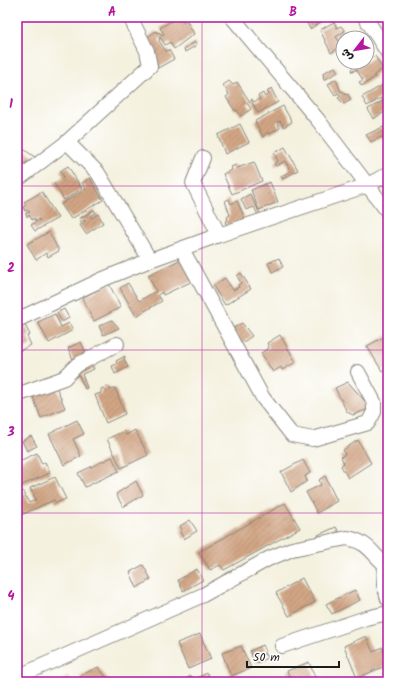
<svg xmlns="http://www.w3.org/2000/svg" width="405" height="699" font-family="Kalam,'Playpen Sans Arabic',sans-serif">
<defs>
<pattern id="building-hatch" width="6" height="6" patternUnits="userSpaceOnUse"><rect width="6" height="6" fill="#d1a584"/><path d="M-1 1l2-2M0 6l6-6M5 7l2-2" fill="none" stroke="#b38d71"/></pattern>
</defs>
<rect width="100%" height="100%" fill="#fff"/>
<filter id="ink" filterUnits="userSpaceOnUse"><feTurbulence type="fractalNoise" baseFrequency=".025" numOctaves="2"/><feDisplacementMap in="SourceGraphic" scale="8" xChannelSelector="R" yChannelSelector="G"/><feConvolveMatrix kernelMatrix="1 2 1 2 8 2 1 2 1" color-interpolation-filters="sRGB"/></filter>
<filter id="wash" filterUnits="userSpaceOnUse"><feTurbulence type="fractalNoise" baseFrequency=".012" numOctaves="4" result="noise"/><feDisplacementMap in="SourceGraphic" scale="16" xChannelSelector="R" yChannelSelector="G"/><feGaussianBlur stdDeviation="0.9" result="paint"/><feColorMatrix in="noise" values="0 0 0 0 0 0 0 0 0 0 0 0 0 0 0 0 0 1.4 0 .05"/><feComposite in="paint" operator="in"/></filter>
<g filter="url(#wash)">
<rect width="100%" height="100%" fill="#f4f1df"/>
<g id="blocks">
<g fill="url(#building-hatch)">
<path d="M281 17H290L284 21Z"/>
<path d="M309 17H318L321 22 310 29 306 21 310 18Z"/>
<path d="M176 18 178 21 182 19 185 23 187 21 194 34 174 49 170 42 165 45 160 37 159 41 166 51 169 50 174 59 158 68 154 61 156 60 150 50 148 37 156 31 157 33 159 32 162 35 164 34 160 28Z"/>
<path d="M334 22 337 28 341 26 345 31 336 37 339 41 343 39V45L331 53 320 30Z"/>
<path d="M195 42 197 45 185 52 184 49Z"/>
<path d="M375 56 383 69 374 75 375 77 362 86 359 82 363 80 356 69 352 72 351 69 359 64 358 62H367Z"/>
<path d="M335 67 338 72 324 80 323 73Z"/>
<path d="M336 79 341 92 343 91 346 95 348 94 351 100 344 104 338 98 341 96 339 93 335 95 328 84Z"/>
<path d="M229 81 233 85 237 82 250 102 247 103 251 109 241 116 237 110 235 111 226 97 229 94 223 85Z"/>
<path d="M388 82V110L373 119 368 109 383 101 381 98 367 106 362 97Z"/>
<path d="M271 88 278 102 258 113 251 100 252 99 254 102 260 99 258 96 263 93 265 97 269 94 267 92Z"/>
<path d="M283 106 292 122 284 127 280 121 277 122 280 128 269 134 268 132 263 137 255 121Z"/>
<path d="M240 124 249 142 225 154 218 135Z"/>
<path d="M383 127 388 139 381 137 371 142 366 135Z"/>
<path d="M18 145 36 158 20 166 17 162Z"/>
<path d="M285 147 298 170 283 179 281 176 289 172 288 166 285 161 276 166 274 164 278 161 274 153Z"/>
<path d="M254 162 262 181 232 194 223 174 232 170 231 167 236 165 237 168Z"/>
<path d="M68 166 82 189 64 200 54 183 64 177 60 171Z"/>
<path d="M90 178 103 200 71 219 61 204 86 189 82 183Z"/>
<path d="M270 182 278 202 259 210 251 190Z"/>
<path d="M42 192 58 218 35 231 31 225 40 220 39 219 35 221 34 218 32 220 29 215 27 217 26 213 30 212 27 210 25 211 23 207 26 205 24 202Z"/>
<path d="M250 194 260 214 258 215 254 207 246 210 241 199Z"/>
<path d="M229 199 231 204 237 201 247 223 239 227 236 221 227 226 225 222 228 220 227 217 230 215 225 201Z"/>
<path d="M94 210 96 213 90 216 92 218 98 214 103 223 86 234 80 225 86 221 85 220 81 222 79 219Z"/>
<path d="M49 232 59 251 48 257 46 253 36 260 27 244Z"/>
<path d="M184 258 195 280 163 295 162 292 158 295 162 301 136 316 120 288 128 283 139 301 156 291 148 275Z"/>
<path d="M279 258 283 267 272 272 268 263Z"/>
<path d="M241 273 251 289 225 305 213 286 225 278 233 290 239 287 238 285 241 283 237 276Z"/>
<path d="M109 284 121 307 94 321 82 298Z"/>
<path d="M64 309 69 318 62 322 57 313Z"/>
<path d="M55 314 61 327 69 323 73 330 49 343 38 322Z"/>
<path d="M112 320 119 328 103 335 99 326Z"/>
<path d="M24 323 30 335 27 336 31 345 17 352V327Z"/>
<path d="M242 323 252 336 242 343 232 329Z"/>
<path d="M280 335 296 362 282 370 281 367 273 372 261 353 269 348 267 343Z"/>
<path d="M388 335V368L382 371 367 346Z"/>
<path d="M81 342 87 355 74 362 68 348Z"/>
<path d="M125 356 124 359 128 367 115 374 112 366 117 364 116 361Z"/>
<path d="M91 362 94 369 82 374 87 388 85 389 77 371Z"/>
<path d="M348 382 371 408 353 415 347 412 335 388Z"/>
<path d="M55 384 65 408 41 418 32 394Z"/>
<path d="M108 386 111 390 115 388 125 414 106 423 95 395 101 393V389Z"/>
<path d="M77 420 84 434 73 439 81 456 64 465 49 434Z"/>
<path d="M135 430 148 455 121 468 107 439 124 431 126 435Z"/>
<path d="M31 436 37 446 27 451 22 441Z"/>
<path d="M358 440 371 463 348 478 341 466 344 463 341 457 345 454 343 450Z"/>
<path d="M37 453 42 464 45 462 50 473 20 486 17 479V462Z"/>
<path d="M112 457 119 471 85 487 78 473Z"/>
<path d="M303 460 310 473 305 476 307 481 291 492 281 472Z"/>
<path d="M325 476 337 501 317 513 306 492 321 485 319 480Z"/>
<path d="M55 477 66 499 56 503 54 500 21 515 17 508V494L23 491 29 503 36 500 30 488Z"/>
<path d="M136 481 143 495 123 507 116 494Z"/>
<path d="M285 503 300 528 224 570 220 565 210 570 199 552Z"/>
<path d="M190 520 197 531 184 539 180 532 182 530 180 526Z"/>
<path d="M336 527 341 536 322 541 318 535Z"/>
<path d="M143 565 151 579 137 588 130 572Z"/>
<path d="M197 569 203 580 183 591 178 580Z"/>
<path d="M302 578 315 602 289 616 276 593Z"/>
<path d="M355 590 360 600 332 614 326 604Z"/>
<path d="M200 634 211 659 188 669 177 643Z"/>
<path d="M366 636 373 652 382 647 388 660V665L357 678 344 646Z"/>
<path d="M263 645 266 652 253 658 250 651Z"/>
<path d="M241 646 251 668 231 676 222 653Z"/>
<path d="M265 654 267 658 257 663 255 658Z"/>
<path d="M309 662 317 682H292L287 671Z"/>
<path d="M98 667 110 682H83L80 676Z"/>
<path d="M207 673 211 680 198 682 197 678Z"/>
<path d="M68 676 72 682H59Z"/>
<path d="M191 676 194 682H189L187 678Z"/>
</g>
</g>
</g>
<g filter="url(#ink)">
<use href="#blocks" fill-opacity="0" stroke="#88867e" stroke-width="1"/>
<g fill="none" stroke-linecap="round" stroke-linejoin="round">
<g stroke="#88867e" stroke-width="16">
<g id="minor">
<path d="M232 17 318 120 388 212"/>
<path d="M365 17 388 53"/>
<path d="M67 142 98 173 150 260"/>
<path d="M203 158 193 183 219 235"/>
<path d="M17 180 67 142 150 66 147 51 130 17"/>
<path d="M182 249 263 398 292 435 313 439 368 423 374 412V402L358 372"/>
<path d="M17 320 101 280 150 260 219 235 368 185 388 174"/>
<path d="M17 395 64 378 77 365 117 344"/>
<path d="M385 565 384 585 388 599"/>
<path d="M282 646 366 618 388 613"/>
<path d="M17 677 203 595 268 559 292 549 347 538C370 542 372 555 388 567"/>
</g>
</g>
<use href="#minor" stroke="#fff" stroke-width="14"/>
</g>
</g>
<path fill="none" stroke="#b5179e" stroke-width="1" stroke-opacity="0.55" d="M202 17V682M17 186H388M17 350H388M17 513H388"/>
<rect width="405" height="699" fill="none" stroke="#fff" stroke-width="44"/>
<g transform="translate(355 50) rotate(239)"><circle r="19" fill="#ffffff" stroke="#a4a4a4"/>
<path d="M0-3L7 15L0 10L-7 15Z" fill="#b5179e"/>
<text y="-6" font-size="11" font-weight="bold" text-anchor="middle" fill="#1c1c1c">ش</text>
</g>
<path d="M247 661v6h92v-6" fill="none" stroke="#1c1c1c" stroke-width="2"/>
<text x="253" y="661" font-size="12" fill="#1c1c1c" stroke="#ffffff" stroke-width="3" paint-order="stroke">50 m</text>
<rect x="22" y="22" width="361" height="655" fill="none" stroke="#b5179e" stroke-width="1.5"/>
<g font-size="13" text-anchor="middle" font-weight="bold" fill="#b5179e">
<text x="112" y="16">A</text>
<text x="293" y="16">B</text>
<text x="11" y="108">1</text>
<text x="11" y="272">2</text>
<text x="11" y="436">3</text>
<text x="11" y="600">4</text>
</g>
</svg>
